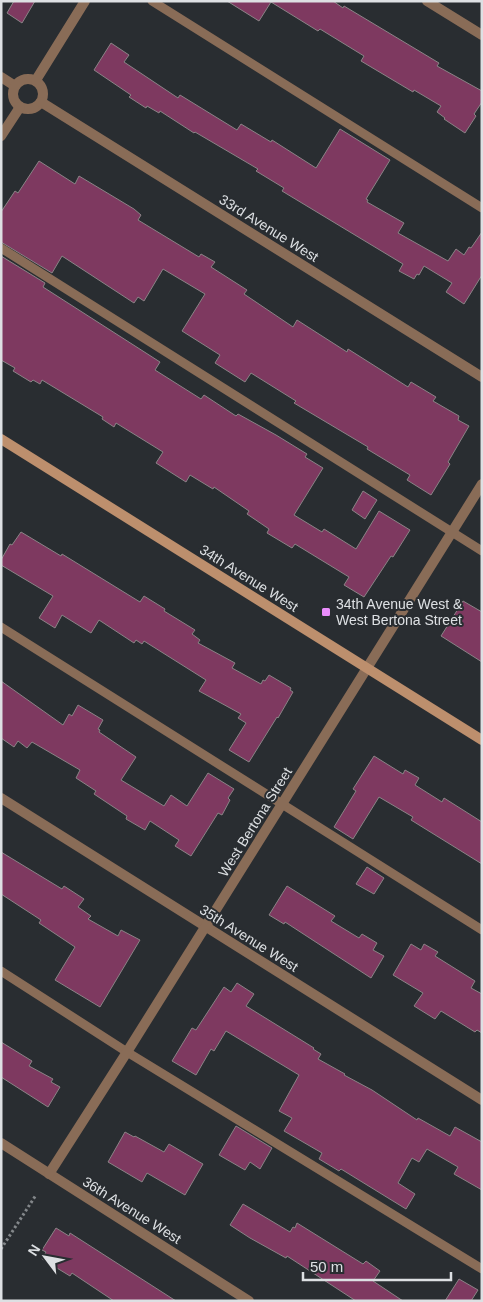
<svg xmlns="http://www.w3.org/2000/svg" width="483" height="1302" font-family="Arial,sans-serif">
<rect width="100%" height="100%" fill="#292d31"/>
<g fill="#7e3960" stroke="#8a8386">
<path d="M14 1H35L22 23 7 13Z"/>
<path d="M227 1H333L343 8 344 6 439 63 437 66 482 91V102L474 114 476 116 465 133 444 119 445 118 437 112 441 106 414 90 413 92 361 61 364 56 320 29 318 31 271 2 259 21Z"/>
<path d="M111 43 129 55 124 62 178 98 180 95 237 130 241 124 271 142 272 140 316 168 340 129 390 160 366 199 368 200 367 202 404 223 398 233 448 261 456 249 464 255 469 247 471 248 482 232V275L464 304 446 292 452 283 424 266 419 275 417 274 414 279 399 271 403 264 282 191 284 188 256 171 258 169 195 132 194 133 160 111 159 113 147 106 146 108 129 97 131 95 94 70Z"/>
<path d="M39 161 75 184 79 176 134 209 141 215 138 220 199 257 201 254 215 262 211 267 247 290 244 294 293 327 297 320 347 352 348 349 408 387 411 382 436 397 433 401 459 416 458 420 469 426 448 462 450 464 431 495 407 480 410 475 367 449 368 447 294 403 296 401 251 373 245 382 215 363 220 355 182 331 205 294 163 269 144 301 138 297 134 303 62 256 52 273 1 242V212L15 191 18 193Z"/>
<path d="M1 256 45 283 43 287 160 362 155 370 201 399 204 395 236 416 238 414 276 435 307 454 305 457 323 468 294 515 322 532 324 529 356 549 379 511 410 530 393 557 391 556 364 597 344 585 349 577 295 544 292 548 267 533 269 529 247 514 249 511 214 487 213 489 190 475 186 482 156 463 163 452 116 423 114 427 102 419 103 417 42 380 40 384 33 380 31 382 13 371 15 368 1 360Z"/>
<path d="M363 491 377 500 365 519 352 510Z"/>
<path d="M21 532 61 556 62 554 140 602 144 596 165 609 164 611 195 630 192 634 200 640 198 643 235 663 232 668 261 684 263 680 265 681 269 675 291 688 290 690 293 692 278 718 277 717 249 762 229 750 246 723 238 718 241 714 199 691 206 680 144 641 142 644 136 640 134 643 99 620 91 633 62 615 55 628 39 618 53 596 1 565V560L10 544 12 545Z"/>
<path d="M463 601 482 612V662L441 636Z"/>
<path d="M1 681 63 725 69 714 72 716 78 705 103 720 98 729 100 730 99 732 136 757 121 780 164 806 171 795 187 806 208 773 234 789 228 798 230 800 222 815 218 813 191 856 175 846 179 840 150 821 145 830 126 819 127 816 94 794 96 791 76 778 80 770 32 742 27 748 18 741 14 747 1 738Z"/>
<path d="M374 756 403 774 405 770 419 778 415 785 442 802 444 798 482 822V864L411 820 413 817 379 797 353 839 334 827 356 791 353 789Z"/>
<path d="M1 852 62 889 64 886 84 899 78 907 91 916 88 919 118 936 121 930 140 940 100 1007 55 980 75 947 39 923 41 920 1 894Z"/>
<path d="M367 867 384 878 374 894 356 884Z"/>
<path d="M287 886 335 916 331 921 359 938 362 934 377 943 373 950 384 956 371 978 285 922 284 924 269 915Z"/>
<path d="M411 944 421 950 424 944 438 952 435 956 475 981 471 988 482 994V1033L477 1030 475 1032 441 1011 435 1019 414 1006 423 993 393 975Z"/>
<path d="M237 983 254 994 246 1006 314 1048 313 1049 321 1054 318 1059 345 1074 344 1075 372 1090 417 1120 418 1118 450 1136 455 1127 482 1142V1190L454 1174 458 1167 427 1149 419 1162 412 1158 398 1183 415 1194 406 1209 341 1169 339 1171 319 1159 322 1153 284 1131 292 1118 279 1111 299 1075 226 1031 214 1051 211 1049 196 1075 172 1061 192 1028 196 1030 224 987 231 992Z"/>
<path d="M1 1042 32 1061 29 1066 53 1079 51 1082 60 1087 48 1107 1 1077Z"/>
<path d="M236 1126 272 1148 260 1169 250 1162 245 1170 219 1155Z"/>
<path d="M125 1132 134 1137 135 1136 164 1152 169 1144 203 1164 185 1195 147 1173 142 1182 108 1162Z"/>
<path d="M243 1204 290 1232 293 1227 295 1228 297 1223 363 1264 366 1261 380 1271 373 1281 403 1301H356L287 1256 286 1258 250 1238 230 1225Z"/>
<path d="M56 1228 69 1236 70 1233 176 1301H114L72 1273 70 1276 42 1259 46 1252 42 1250Z"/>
<path d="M459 1279 478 1290 471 1301H445Z"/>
</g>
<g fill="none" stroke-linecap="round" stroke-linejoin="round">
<path stroke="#83878a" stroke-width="3" stroke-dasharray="2.5 2.5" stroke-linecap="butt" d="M1 1249 36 1195"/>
<g stroke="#896c57" stroke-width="9">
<path d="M152 1 482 208"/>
<path d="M1 248 482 551"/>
<path d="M1 627 482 930"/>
<path d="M1 971 127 1052 482 1269"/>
</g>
<g stroke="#896c57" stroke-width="10">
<path d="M427 1 482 35"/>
<path d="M1 77 15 86"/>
<circle cx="28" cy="94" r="15"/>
<path d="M36 80 85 1"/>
<path d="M41 102 482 377"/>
<path d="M1 136 20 107"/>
<path d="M1 798 482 1100"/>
<path d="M1 1143 249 1301"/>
<path d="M49 1174 127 1052 482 484"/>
</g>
<path stroke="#bd8f6d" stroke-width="10" d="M1 439 482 740"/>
</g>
<rect fill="#ea8dfc" stroke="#292d31" stroke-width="2" x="321" y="607" width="10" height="10" rx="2.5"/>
<g text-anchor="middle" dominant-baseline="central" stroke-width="4" stroke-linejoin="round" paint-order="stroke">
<g font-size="14" fill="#dde0e3" stroke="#292d31">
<text transform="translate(269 228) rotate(32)">33rd Avenue West</text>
<text transform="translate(249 578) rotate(32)">34th Avenue West</text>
<text transform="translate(255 822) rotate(-58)">West Bertona Street</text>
<text transform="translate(249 938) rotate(32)">35th Avenue West</text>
<text transform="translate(132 1210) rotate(32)">36th Avenue West</text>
</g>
<g font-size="14" fill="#dde0e3" stroke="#292d31" text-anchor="start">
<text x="336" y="604">34th Avenue West &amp;<tspan x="336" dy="16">West Bertona Street</tspan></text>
</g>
</g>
<rect width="483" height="1302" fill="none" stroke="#dde0e3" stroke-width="5"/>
<g transform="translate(45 1257) rotate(302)" stroke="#292d31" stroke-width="4" paint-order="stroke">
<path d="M0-4L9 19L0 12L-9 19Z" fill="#dde0e3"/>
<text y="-8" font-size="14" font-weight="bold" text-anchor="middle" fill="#dde0e3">N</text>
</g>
<path d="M303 1272v8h148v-8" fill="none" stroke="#dde0e3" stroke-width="2.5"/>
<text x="310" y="1272" font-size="15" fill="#dde0e3" stroke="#292d31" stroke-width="4" paint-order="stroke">50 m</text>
</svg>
